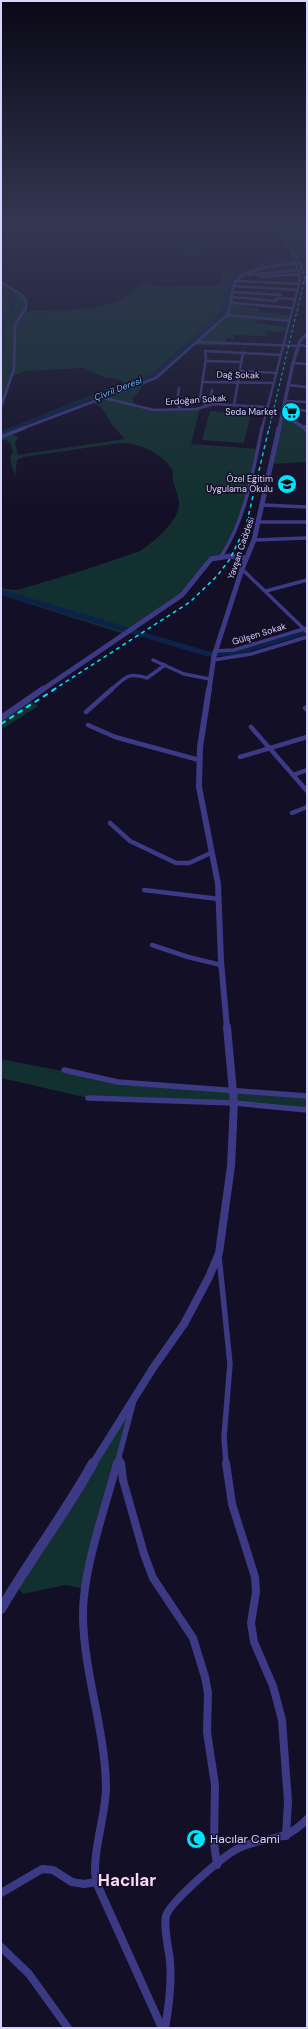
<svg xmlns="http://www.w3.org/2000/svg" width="308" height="2029" font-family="'DM Sans',sans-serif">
<rect width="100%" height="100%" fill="#130f26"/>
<g fill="#12302f" fill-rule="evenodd">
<path d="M270 227H307V257L294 259Z"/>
<path d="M307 261V284H301L302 274 298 263C280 264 245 268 235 284 233 289 233 297 233 303L244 304 243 307 259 308 258 312 291 316 290 321 258 318 256 323 289 327 287 332 266 331 265 336 234 335V339L226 338 225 346 194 345 162 374 143 385 137 395 132 398 134 404 148 409 200 408 191 444 258 449 248 495 222 555 216 556 192 586 124 634 1 595V588L14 590 21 589 81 571 140 551C153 543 180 520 179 503 179 496 175 489 173 482 172 478 173 474 172 469 162 454 139 442 120 443L23 457 17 460 15 477 10 458 13 451 10 443 6 440H1V435L154 377 226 313 233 283 238 277 265 266ZM93 402 103 409 112 425 125 439 18 455 15 442 19 438 11 433Z"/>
<path d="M222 272 236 274 226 284 221 312 151 374 1 431 125 382 115 378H106L84 368 26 371 12 376 1 407V365L3 359 1 358 3 357 1 353 6 343 4 342 6 341 4 330 6 327V318L15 310V303L18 301 1 289V282L22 295 25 298 26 311C44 311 105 309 119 301 127 296 135 289 142 283L164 287 214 286 220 283Z"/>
<path d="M1 295 9 300 12 305 8 313 1 316Z"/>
<path d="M210 411 251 414 244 443 202 440Z"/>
<path d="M283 414 307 430V462L272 464Z"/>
<path d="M29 700 38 706 1 730V718Z"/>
<path d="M1 1059 103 1079 307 1096V1110L259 1105 88 1098 1 1078Z"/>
<path d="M135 1395 86 1589 65 1585 23 1594 15 1585Z"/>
</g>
<g fill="#0c2248">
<path d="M191 246 203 248 207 252C200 259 184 259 177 252L179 248Z"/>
<path d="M307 257V261L265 266 238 277 233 283 226 313 157 376 1 435V431L151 374 221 312 227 282 233 276 266 262Z"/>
<path d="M1 289 18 301 15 303 16 309 6 318 8 321 4 330 6 341 4 342 6 344 2 353 3 356 1 358 3 359 1 365V316L7 313 12 305 9 300 1 295Z"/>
</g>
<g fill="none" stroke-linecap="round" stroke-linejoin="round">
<path stroke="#0c2248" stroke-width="1" d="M34 313 80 310 118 303 158 273 152 266 161 257"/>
<path stroke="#0c2248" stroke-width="5" d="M1 592 208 654 236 653 307 632"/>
<g stroke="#3d3a85" stroke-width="2.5">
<path d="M256 274 261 277 300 274"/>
<path d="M249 275 299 270"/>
<path d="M236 281 299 284"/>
<path d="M1 282 22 295 26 300V308L15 325 14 369 1 407"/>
<path d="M234 286 297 290"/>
<path d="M234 292 281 295"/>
<path d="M233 297 276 301 277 298 295 299"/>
<path d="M233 303 293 308"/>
<path d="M227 315 290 321"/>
<path d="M197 342 298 346"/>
<path d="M298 345 307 346"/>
<path d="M206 361 242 362"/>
<path d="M293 363 307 364"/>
<path d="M240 371 277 373"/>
<path d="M202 382 274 383"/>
<path d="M288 385 307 387"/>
<path d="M179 388 177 402 180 409"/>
<path d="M104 398 154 410 196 409 214 404 267 407"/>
<path d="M285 401 307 402"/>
<path d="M210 405 212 390"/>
<path d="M234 405 243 352"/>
<path d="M206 406 200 398 206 358 205 351 281 355"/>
<path d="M284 407 307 411"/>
<path d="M21 429 156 378 227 315C232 305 231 295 234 285 241 268 280 265 296 263L300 280 262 429"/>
</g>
<g stroke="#3d3a85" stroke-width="3.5">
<path d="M1 437 24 428"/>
<path d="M263 505 307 507"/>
<path d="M259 522H307"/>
<path d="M254 540 307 538"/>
<path d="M222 555C246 517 253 471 262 428"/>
<path d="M242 569 307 632"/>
<path d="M266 591 307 580"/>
<path d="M215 651 234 650 307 628"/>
<path d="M153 660 184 674 210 679"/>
<path d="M213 660 251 654 307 637"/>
<path d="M111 690C126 677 127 672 147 678L165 665"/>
</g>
<g stroke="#3d3a85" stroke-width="4.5">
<path d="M305 708 307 710"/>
<path d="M86 712 112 689"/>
<path d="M88 725 115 737 199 760"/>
<path d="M251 727 307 791"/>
<path d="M240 757 307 737"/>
<path d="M293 775 307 770"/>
<path d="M292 813 307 807"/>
<path d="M110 823 130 841 176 863H189L211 853"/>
<path d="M144 890 219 899"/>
<path d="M152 945 188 957 221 965"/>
</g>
<g stroke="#3d3a85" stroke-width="5.5">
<path d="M64 1070 118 1082 307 1096"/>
<path d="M88 1098 234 1103 307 1110"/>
<path d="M219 1256 230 1364 224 1437 226 1464"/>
<path d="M120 1459 121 1464"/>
<path d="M117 1464 133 1404"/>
</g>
<g stroke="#3d3a85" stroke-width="8">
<path d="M117 1463C105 1509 82 1571 83 1617 84 1674 105 1729 106 1786 106 1814 95 1841 95 1870L96 1882 162 2028"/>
<path d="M121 1463 123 1480 144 1554 153 1578 193 1638 205 1677 208 1693 207 1732 215 1785 214 1843 217 1865"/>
<path d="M226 1463 232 1504 255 1577 256 1592 251 1623 254 1642 273 1686 282 1720 288 1802 286 1836"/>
<path d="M1 1893 42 1869 53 1870 72 1882 84 1884 96 1882"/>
<path d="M1 1947 29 1974 68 2028"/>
<path d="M165 2028C169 2006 172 1984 170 1961 169 1949 163 1928 166 1916 170 1902 224 1855 239 1848 265 1835 283 1845 307 1819"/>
</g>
<g stroke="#3d3a85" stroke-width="3.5">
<path d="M300 227 307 246"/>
<path d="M283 414 306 429"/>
<path d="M279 429 293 363 300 341 307 334"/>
</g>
<g stroke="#3d3a85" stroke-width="5">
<path d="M305 428 307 430"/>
<path d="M42 690 182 595 211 559 230 556 246 558"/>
<path d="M209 690 214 656 242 569 254 540 279 428"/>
</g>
<g stroke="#3d3a85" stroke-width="6">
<path d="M209 689 200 747 199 787 218 884 221 961 227 1028"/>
<path d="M1 718 43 689"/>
</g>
<path stroke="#3d3a85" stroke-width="8" d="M93 1464 153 1368 184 1324 209 1277 219 1253 231 1166 234 1103 227 1027"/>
<path stroke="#3d3a85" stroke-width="10" d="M1 1609C30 1559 65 1514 93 1463"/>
<path stroke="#00e5ff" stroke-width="1" stroke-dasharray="3 2.5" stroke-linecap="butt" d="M269 429 305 277 297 257 274 227"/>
<path stroke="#00e5ff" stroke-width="1.5" stroke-dasharray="4 3.5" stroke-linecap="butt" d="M53 690 190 602 217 576 230 559 246 526 269 428"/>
<path stroke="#00e5ff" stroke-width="2" stroke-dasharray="5.5 4.5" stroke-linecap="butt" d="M1 724 55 689"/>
</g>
<linearGradient id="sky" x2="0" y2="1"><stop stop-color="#0a0815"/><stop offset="0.44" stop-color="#333752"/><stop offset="1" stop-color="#333752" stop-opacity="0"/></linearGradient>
<rect width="308" height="511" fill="url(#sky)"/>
<defs>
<g id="supermarket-disc" transform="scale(1)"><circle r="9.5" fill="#00e5ff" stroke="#130f26"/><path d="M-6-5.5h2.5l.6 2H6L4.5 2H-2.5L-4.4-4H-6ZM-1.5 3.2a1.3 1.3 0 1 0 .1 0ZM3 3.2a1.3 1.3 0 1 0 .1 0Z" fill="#111"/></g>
<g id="school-disc" transform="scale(1)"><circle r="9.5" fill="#00e5ff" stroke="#130f26"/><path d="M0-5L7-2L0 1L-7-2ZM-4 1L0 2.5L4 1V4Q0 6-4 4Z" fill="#111"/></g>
<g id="mosque-disc" transform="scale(1)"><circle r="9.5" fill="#00e5ff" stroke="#130f26"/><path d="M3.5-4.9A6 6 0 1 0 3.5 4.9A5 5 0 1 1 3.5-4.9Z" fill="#111"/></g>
</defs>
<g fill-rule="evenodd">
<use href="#supermarket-disc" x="291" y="412"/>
<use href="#school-disc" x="287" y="484"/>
<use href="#mosque-disc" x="196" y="1839"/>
</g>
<g text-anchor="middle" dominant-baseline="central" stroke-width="3" stroke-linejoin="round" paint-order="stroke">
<g font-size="9" fill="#d9d4ff" stroke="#130f26">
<text transform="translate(238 375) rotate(1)">Dağ Sokak</text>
<text transform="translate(196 400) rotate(-4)">Erdoğan Sokak</text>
<text transform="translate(241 548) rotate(-71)">Yavşan Caddesi</text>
<text transform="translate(259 634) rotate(-17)">Gülşen Sokak</text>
</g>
<g font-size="9" font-style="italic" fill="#62b6ff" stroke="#130f26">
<text transform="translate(118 389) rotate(-21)">Çivril Deresi</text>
</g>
<g font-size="9" fill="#d9d4ff" stroke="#130f26" text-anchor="end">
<text x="277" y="412">Seda Market</text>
<text x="273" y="479">Özel Eğitim<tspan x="273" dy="10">Uygulama Okulu</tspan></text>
</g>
<g font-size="12" fill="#d9d4ff" stroke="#130f26" text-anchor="start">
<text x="210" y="1839">Hacılar Cami</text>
</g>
<g font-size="17" font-weight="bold" fill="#ffd6f0" stroke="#130f26">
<text x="127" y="1880">Hacılar</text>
</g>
</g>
<rect width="308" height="2029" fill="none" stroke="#d9d4ff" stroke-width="4"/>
</svg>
